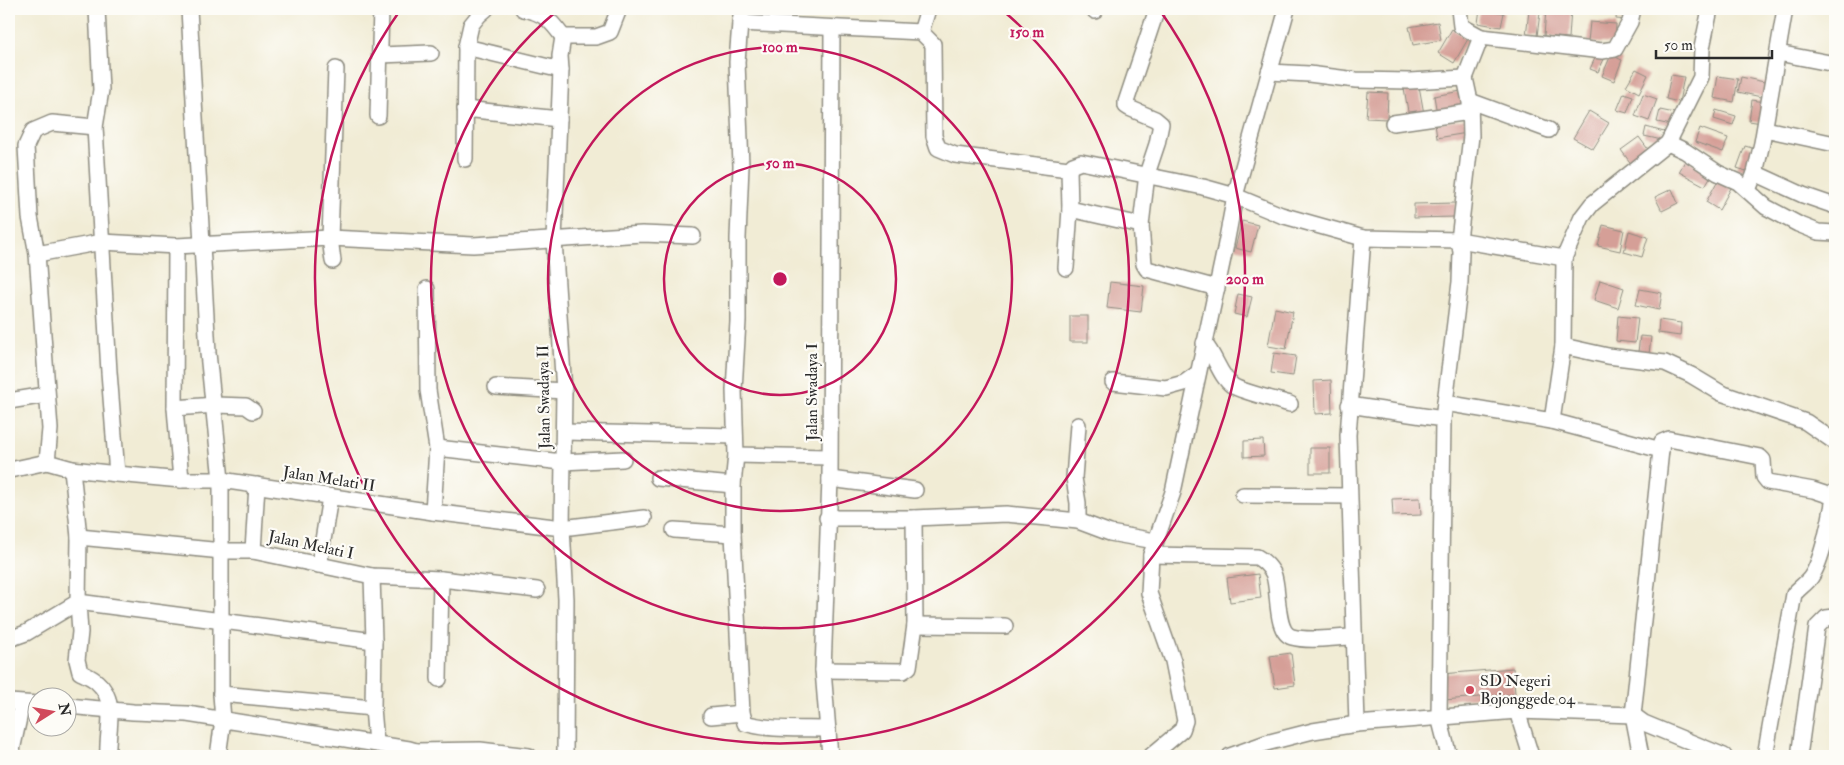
<svg xmlns="http://www.w3.org/2000/svg" width="1844" height="765" font-family="'IM FELL Double Pica',serif">
<rect width="100%" height="100%" fill="#fdfcf7"/>
<filter id="ink" filterUnits="userSpaceOnUse"><feTurbulence type="fractalNoise" baseFrequency=".02" numOctaves="2"/><feDisplacementMap in="SourceGraphic" scale="10" xChannelSelector="R" yChannelSelector="G"/><feConvolveMatrix kernelMatrix="1 2 1 2 8 2 1 2 1" color-interpolation-filters="sRGB"/></filter>
<filter id="wash" filterUnits="userSpaceOnUse"><feTurbulence type="fractalNoise" baseFrequency=".0096" numOctaves="4" result="noise"/><feDisplacementMap in="SourceGraphic" scale="20" xChannelSelector="R" yChannelSelector="G"/><feGaussianBlur stdDeviation="1.12" result="paint"/><feColorMatrix in="noise" values="0 0 0 0 0 0 0 0 0 0 0 0 0 0 0 0 0 1.4 0 .05"/><feComposite in="paint" operator="in"/></filter>
<g filter="url(#wash)">
<rect width="100%" height="100%" fill="#f1ecd5"/>
<g id="blocks">
<g fill="#d59f97">
<path d="M1480 9 1504 13 1501 27 1478 23Z"/>
<path d="M1546 9H1571L1569 38 1544 36Z"/>
<path d="M1583 9H1616L1615 14Z"/>
<path d="M1617 9H1629V20L1616 19Z"/>
<path d="M1529 11 1540 13 1537 36 1526 35Z"/>
<path d="M1438 22 1441 40 1413 45 1409 27Z"/>
<path d="M1590 22 1616 24 1615 44 1588 42Z"/>
<path d="M1452 29 1468 39 1454 63 1438 53Z"/>
<path d="M1597 54 1605 57 1598 72 1590 69Z"/>
<path d="M1611 55 1622 60 1614 81 1602 76Z"/>
<path d="M1636 69 1648 75 1639 93 1626 86Z"/>
<path d="M1671 75 1684 77 1679 102 1666 99Z"/>
<path d="M1718 76 1738 79 1734 102 1714 98Z"/>
<path d="M1741 77 1769 83 1766 98 1738 92Z"/>
<path d="M1419 86 1424 114 1409 117 1404 88Z"/>
<path d="M1461 91 1465 109 1437 114 1434 96Z"/>
<path d="M1368 92 1388 93 1387 119 1366 118Z"/>
<path d="M1624 93 1633 96 1627 113 1617 110Z"/>
<path d="M1643 94 1657 99 1649 121 1635 116Z"/>
<path d="M1752 100 1765 102 1762 123 1749 121Z"/>
<path d="M1660 110 1679 114 1676 126 1657 122Z"/>
<path d="M1716 110 1736 116 1733 125 1714 119Z"/>
<path d="M1589 111 1609 123 1593 149 1573 138Z"/>
<path d="M1465 119 1467 133 1437 138 1435 124Z"/>
<path d="M1646 127 1664 132 1662 140 1644 136Z"/>
<path d="M1700 128 1728 138 1723 152 1695 142Z"/>
<path d="M1639 137 1650 152 1632 165 1621 150Z"/>
<path d="M1745 146 1759 150 1752 173 1737 168Z"/>
<path d="M1686 159 1712 174 1705 186 1679 172Z"/>
<path d="M1718 180 1731 188 1719 210 1706 202Z"/>
<path d="M1672 189 1678 203 1662 211 1655 197Z"/>
<path d="M1455 203V217L1414 218V204Z"/>
<path d="M1242 221 1258 225 1251 252 1235 248Z"/>
<path d="M1603 225 1624 230 1620 251 1598 246Z"/>
<path d="M1629 231 1648 237 1642 257 1624 252Z"/>
<path d="M1600 280 1624 288 1618 308 1594 300Z"/>
<path d="M1110 282 1144 286 1141 312 1107 308Z"/>
<path d="M1640 289 1662 293 1659 310 1636 305Z"/>
<path d="M1238 294 1252 297 1247 317 1234 314Z"/>
<path d="M1275 308 1293 312 1286 349 1268 346Z"/>
<rect x="1070" y="316" width="18" height="26"/>
<path d="M1618 316 1638 318 1635 343 1616 341Z"/>
<path d="M1659 320 1681 323 1680 336 1658 333Z"/>
<path d="M1640 336 1651 337 1649 354 1638 352Z"/>
<path d="M1274 353 1296 356 1293 376 1271 373Z"/>
<path d="M1331 380 1332 413 1315 414 1314 381Z"/>
<path d="M1263 440 1264 456 1244 457V441Z"/>
<rect x="1310" y="448" width="20" height="25"/>
<path d="M1420 498 1421 515 1393 516 1392 499Z"/>
<path d="M1258 574 1261 598 1230 602 1227 578Z"/>
<path d="M1291 653 1295 685 1275 688 1270 656Z"/>
<path d="M1513 668 1515 694 1444 700 1442 674Z"/>
</g>
</g>
</g>
<g filter="url(#ink)">
<use href="#blocks" fill-opacity="0" stroke="#8e8c80" stroke-width="1"/>
<g fill="none" stroke-linecap="round" stroke-linejoin="round">
<g stroke="#8e8c80" stroke-width="18">
<g id="minor">
<path d="M97 9 101 90 95 127 109 372 117 474"/>
<path d="M189 9 208 353 221 480V694L223 720 218 756"/>
<path d="M523 9C545 13 551 21 563 37"/>
<path d="M742 9 740 23 921 32 933 44 934 136 938 148 955 155 1069 169 1073 165 1081 162 1203 187 1235 196 1281 215 1363 238 1459 240 1564 258"/>
<path d="M1459 9 1461 26 1481 37"/>
<path d="M1095 11 1096 9"/>
<path d="M740 23 737 62 741 166 738 238V321L734 390 736 455 733 485V534L742 713 745 723C771 731 800 728 828 729"/>
<path d="M921 32 928 9"/>
<path d="M563 37 560 56 561 70 554 240 564 391 562 528 566 599 565 756"/>
<path d="M563 37H596L610 32 619 9"/>
<path d="M466 47 561 70"/>
<path d="M1778 53 1835 64"/>
<path d="M380 55 431 53"/>
<path d="M336 69 330 238 473 245 642 234 693 236"/>
<path d="M1269 72 1309 74 1356 80 1410 81 1465 78"/>
<path d="M1470 101 1549 130"/>
<path d="M465 109 559 119"/>
<path d="M378 116 381 9"/>
<path d="M1393 123 1470 112"/>
<path d="M1765 129 1835 144"/>
<path d="M1668 143 1685 151 1718 173 1738 182 1766 207 1798 224 1818 232 1835 233"/>
<path d="M465 159 466 47 471 25 479 15 486 9"/>
<path d="M1069 169 1070 209 1141 225 1144 264 1147 269 1217 288"/>
<path d="M1755 173 1803 195 1835 206"/>
<path d="M1748 190 1755 173 1762 143 1785 9"/>
<path d="M1141 225 1147 174 1157 144 1161 124 1155 119 1129 108 1126 106V102L1157 9"/>
<path d="M176 246 175 408 215 405 246 406 253 411"/>
<path d="M37 254 102 242 176 246 330 238 333 261"/>
<path d="M1066 268 1070 209"/>
<path d="M427 289 428 390 437 448 433 512"/>
<path d="M1204 343C1216 356 1219 376 1233 386 1240 391 1280 401 1290 404"/>
<path d="M1563 346 1608 356 1665 363 1691 375 1721 393 1806 422 1835 442"/>
<path d="M1113 382 1166 388 1184 383 1198 373"/>
<path d="M496 387 564 391"/>
<path d="M9 401 46 395"/>
<path d="M1445 403 1552 421 1563 346 1564 258 1582 217 1592 204 1668 143 1701 77 1702 48 1710 9"/>
<path d="M1349 405 1443 419"/>
<path d="M175 408 181 480"/>
<path d="M1552 421 1661 450 1662 442 1669 439 1760 457 1763 460 1764 477 1768 482 1813 490 1834 497 1835 491"/>
<path d="M564 432 735 436"/>
<path d="M437 448 562 462 623 459"/>
<path d="M736 455 829 457"/>
<path d="M47 462 50 429 37 254 30 217 26 146 33 131 52 123 95 127"/>
<path d="M10 470 47 462 72 469 117 474 181 480H221L433 512 562 528 644 518"/>
<path d="M658 478 733 485"/>
<path d="M830 479 915 490"/>
<path d="M1243 495 1349 496"/>
<path d="M827 518H914L1006 514 1078 521 1110 533 1155 541"/>
<path d="M1078 521V503L1074 478 1078 425"/>
<path d="M674 530 733 534"/>
<path d="M79 537 222 551H253L372 576 441 579 537 590"/>
<path d="M253 551 257 485"/>
<path d="M1151 555 1257 557C1264 561 1269 566 1273 573 1280 588 1274 632 1292 637 1310 642 1336 637 1354 637"/>
<path d="M319 565 330 497"/>
<path d="M372 576 374 641 373 708 376 743"/>
<path d="M915 625 1005 626"/>
<path d="M9 639 26 633 78 602 79 537 72 469"/>
<path d="M823 670 903 671 909 667 915 625 914 518"/>
<path d="M439 679 441 579"/>
<path d="M221 694 373 708"/>
<path d="M9 702 38 704"/>
<path d="M68 706 133 712 187 714 409 749 416 751V756"/>
<path d="M1517 711 1531 756"/>
<path d="M711 716 742 713"/>
<path d="M1357 724 1348 435 1363 238"/>
<path d="M1800 749 1817 627 1826 618 1835 617"/>
<path d="M416 751 480 750 529 756"/>
<path d="M14 756 12 750 22 704"/>
<path d="M108 756C106 732 119 701 97 682 93 678 86 675 80 672L77 660 80 632 78 602 374 641"/>
<path d="M830 756 823 670 830 479 832 28"/>
<path d="M1151 756 1182 730 1185 721 1173 661 1149 593 1151 555 1173 492 1225 249 1235 196 1287 9"/>
<path d="M1230 756 1266 743 1313 731 1357 724 1517 711 1633 715 1644 723 1724 756"/>
<path d="M1449 756 1439 717 1443 419 1460 282 1461 252 1459 240 1471 136 1470 101 1465 78 1481 37 1602 51 1615 49 1630 22 1633 9"/>
<path d="M1641 756 1633 715 1661 450"/>
<path d="M1765 756 1794 594C1799 588 1807 583 1811 577 1822 561 1831 517 1834 497"/>
</g>
</g>
<use href="#minor" stroke="#fff" stroke-width="15"/>
</g>
</g>
<g fill="none" stroke="#c2185b" stroke-width="2.5">
<circle cx="780" cy="279" r="116"/>
<circle cx="780" cy="279" r="232"/>
<path d="M1002 10A349 349 0 1 1 558 10"/>
<path d="M1159 9A465 465 0 1 1 401 9"/>
</g>
<circle fill="#d1495b" stroke="#fdfcf7" stroke-width="2" cx="1470" cy="690" r="5"/>
<g text-anchor="middle" dominant-baseline="central" stroke-width="4.5" stroke-linejoin="round" paint-order="stroke">
<g font-size="16" fill="#2b2b2b" stroke="#fdfcf7">
<text transform="translate(812 392) rotate(-90)">Jalan Swadaya I</text>
<text transform="translate(544 397) rotate(-91)">Jalan Swadaya II</text>
<text transform="translate(329 479) rotate(9)">Jalan Melati II</text>
<text transform="translate(311 545) rotate(12)">Jalan Melati I</text>
</g>
<g font-size="16" fill="#2b2b2b" stroke="#fdfcf7" text-anchor="start">
<text x="1480" y="681">SD Negeri<tspan x="1480" dy="18">Bojonggede 04</tspan></text>
</g>
</g>
<circle cx="780" cy="279" r="8" fill="#c2185b" stroke="#fdfcf7" stroke-width="2.5"/>
<g font-size="15" text-anchor="middle" font-weight="bold" fill="#c2185b" stroke="#fdfcf7" stroke-width="4.5" stroke-linejoin="round" paint-order="stroke">
<text x="1027" y="37">150 m</text>
<text x="780" y="52">100 m</text>
<text x="780" y="168">50 m</text>
<text x="1245" y="284">200 m</text>
</g>
<rect width="1844" height="765" fill="none" stroke="#fdfcf7" stroke-width="30"/>
<g transform="translate(52 712) rotate(79)"><circle r="24" fill="#fdfcf7" stroke="#a9a8a5"/>
<path d="M0-4L9 19L0 12L-9 19Z" fill="#d1495b"/>
<text y="-8" font-size="14" font-weight="bold" text-anchor="middle" fill="#2b2b2b">N</text>
</g>
<path d="M1656 50v8h116v-8" fill="none" stroke="#2b2b2b" stroke-width="2.5"/>
<text x="1664" y="50" font-size="15" fill="#2b2b2b" stroke="#fdfcf7" stroke-width="4" paint-order="stroke">50 m</text>
</svg>
